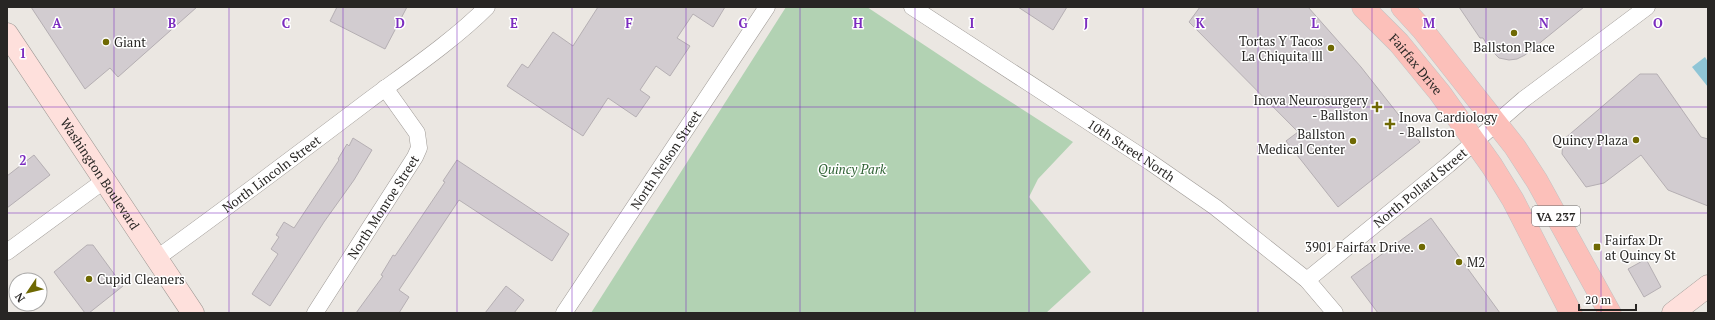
<svg xmlns="http://www.w3.org/2000/svg" width="1715" height="320" font-family="'PT Serif',serif">
<rect width="100%" height="100%" fill="#ebe7e2"/>
<path fill="#b2d2b3" d="M786 7H867L983 84 1073 142 1038 179 1029 197 1091 272 1046 313H591Z"/>
<path fill="#8fc5d6" d="M1705 57 1708 62V87L1692 67Z"/>
<g fill="#d2ccd0" stroke="#b5afb3">
<path d="M31 7H197L118 77 110 68 85 89Z"/>
<path d="M337 7H407L385 49 330 21Z"/>
<path d="M598 7H725L713 27 693 14 677 38 690 46 670 76 656 66 640 90 650 97 636 117 608 98 583 136 507 86 522 64 528 68 553 32 573 46Z"/>
<path d="M1018 7H1067L1053 30Z"/>
<path d="M1200 7H1308L1361 67 1420 142 1338 207 1286 141 1298 132 1189 22Z"/>
<path d="M1459 7H1584L1525 55 1517 59 1509 60 1499 58 1490 49 1483 38H1480Z"/>
<path d="M1640 74H1657L1701 137 1708 139V206L1668 190 1641 155 1604 183 1586 187 1562 154 1563 140Z"/>
<path d="M353 138 372 150 354 180 324 222 270 306 252 294 278 254 271 249 279 237 276 235 284 222 294 228 339 160 338 159 347 144 349 146Z"/>
<path d="M34 155 50 175 7 208V176Z"/>
<path d="M457 160 569 234 552 261 459 200 399 290 409 297 399 313H356L383 276 381 275 393 255 395 256 445 182 443 181Z"/>
<path d="M1431 218 1500 313H1378L1351 277Z"/>
<path d="M87 245H93L123 286 89 313H85L54 272Z"/>
<path d="M1646 259 1661 287 1644 297 1628 269Z"/>
<path d="M506 286 524 300 514 313H485Z"/>
</g>
<g fill="none" stroke-linecap="round" stroke-linejoin="round">
<g stroke="#9d9894" stroke-width="17">
<g id="street">
<path id="s1" d="M912 7 1150 162 1215 207 1307 280 1335 313"/>
<path d="M7 252 105 180"/>
<path id="s2" d="M157 258C228 207 298 154 368 101 407 72 453 41 487 7"/>
<path id="s3" d="M1307 280 1448 165 1524 99 1647 7"/>
<path id="s4" d="M315 313 415 157 419 148 417 133 385 88"/>
<path id="s5" d="M564 313 767 7"/>
</g>
</g>
<g stroke="#9d9894" stroke-width="23">
<g id="secondary">
<path id="s6" d="M7 34 193 313"/>
<path d="M1673 313 1708 286"/>
</g>
</g>
<g stroke="#c3c2c2" stroke-width="23">
<g id="primary">
<path id="s7" d="M1363 7 1399 43 1440 93 1492 166 1513 200 1571 313"/>
<path d="M1402 7 1422 29 1515 147 1537 181 1610 313"/>
</g>
</g>
<use href="#street" stroke="#fff" stroke-width="16"/>
<use href="#secondary" stroke="#fee0dc" stroke-width="22"/>
<use href="#primary" stroke="#fcc0ba" stroke-width="22"/>
</g>
<path fill="none" stroke="#7b2cbf" stroke-width="1" stroke-opacity="0.55" d="M114 7V313M229 7V313M343 7V313M457 7V313M572 7V313M686 7V313M800 7V313M915 7V313M1029 7V313M1143 7V313M1258 7V313M1372 7V313M1486 7V313M1601 7V313M7 107H1708M7 213H1708"/>
<g fill="#6f6903" stroke="#fff" stroke-width="1.5">
<circle cx="1514" cy="33" r="4"/>
<circle cx="106" cy="42" r="4"/>
<circle cx="1331" cy="48" r="4"/>
<path d="M1375 101h4v4h4v4h-4v4h-4v-4h-4v-4h4z"/>
<path d="M1388 118h4v4h4v4h-4v4h-4v-4h-4v-4h4z"/>
<circle cx="1636" cy="140" r="4"/>
<circle cx="1353" cy="141" r="4"/>
<circle cx="1422" cy="247" r="4"/>
<rect x="1593" y="243" width="8" height="8" rx="2"/>
<circle cx="1459" cy="262" r="4"/>
<circle cx="89" cy="279" r="4"/>
</g>
<g text-anchor="middle" dominant-baseline="central" stroke-width="3" stroke-linejoin="round" paint-order="stroke">
<rect fill="#fff" stroke="#686766" stroke-width="1" x="1532" y="206" width="48" height="20" rx="3"/>
<g font-size="12" font-weight="bold" fill="#282624">
<text x="1556" y="216">VA 237</text>
</g>
<g font-size="13" fill="#282624" stroke="#fff" text-anchor="end">
<text x="1323" y="41">Tortas Y Tacos<tspan x="1323" dy="15">La Chiquita lll</tspan></text>
<text x="114" y="42" text-anchor="start">Giant</text>
<text x="1514" y="47" text-anchor="middle">Ballston Place</text>
<text x="1368" y="100">Inova Neurosurgery<tspan x="1368" dy="15">- Ballston</tspan></text>
<text x="1399" y="117" text-anchor="start">Inova Cardiology<tspan x="1399" dy="15">- Ballston</tspan></text>
<text x="1345" y="134">Ballston<tspan x="1345" dy="15">Medical Center</tspan></text>
<text x="1628" y="140">Quincy Plaza</text>
<text x="1605" y="240" text-anchor="start">Fairfax Dr<tspan x="1605" dy="15">at Quincy St</tspan></text>
<text x="1414" y="247">3901 Fairfax Drive.</text>
<text x="1467" y="262" text-anchor="start">M2</text>
<text x="97" y="279" text-anchor="start">Cupid Cleaners</text>
</g>
<g font-size="13" fill="#282624" stroke="#fff">
<text stroke="none"><textPath href="#s7" startOffset="78">Fairfax Drive</textPath></text>
<text stroke="none"><textPath href="#s1" startOffset="262">10th Street North</textPath></text>
<text stroke="none"><textPath href="#s5" startOffset="184">North Nelson Street</textPath></text>
<text stroke="none"><textPath href="#s6" startOffset="168">Washington Boulevard</textPath></text>
<text stroke="none"><textPath href="#s2" startOffset="142">North Lincoln Street</textPath></text>
<text stroke="none"><textPath href="#s3" startOffset="146">North Pollard Street</textPath></text>
<text stroke="none"><textPath href="#s4" startOffset="126">North Monroe Street</textPath></text>
</g>
<g font-size="13" font-style="italic" fill="#306335" stroke="#fff">
<text x="852" y="169">Quincy Park</text>
</g>
</g>
<g font-size="13" text-anchor="middle" font-weight="bold" fill="#7b2cbf" stroke="#fff" stroke-width="3" stroke-linejoin="round" paint-order="stroke">
<text x="57" y="28">A</text>
<text x="172" y="28">B</text>
<text x="286" y="28">C</text>
<text x="400" y="28">D</text>
<text x="514" y="28">E</text>
<text x="629" y="28">F</text>
<text x="743" y="28">G</text>
<text x="858" y="28">H</text>
<text x="972" y="28">I</text>
<text x="1086" y="28">J</text>
<text x="1200" y="28">K</text>
<text x="1315" y="28">L</text>
<text x="1429" y="28">M</text>
<text x="1544" y="28">N</text>
<text x="1658" y="28">O</text>
<text x="23" y="58">1</text>
<text x="23" y="165">2</text>
</g>
<rect width="1715" height="320" fill="none" stroke="#282624" stroke-width="16"/>
<g transform="translate(28 292) rotate(235)"><circle r="19" fill="#ffffff" stroke="#a9a8a7"/>
<path d="M0-3L7 15L0 10L-7 15Z" fill="#6f6903"/>
<text y="-6" font-size="11" font-weight="bold" text-anchor="middle" fill="#282624">N</text>
</g>
<path d="M1579 304v6h57v-6" fill="none" stroke="#282624" stroke-width="2"/>
<text x="1585" y="304" font-size="12" fill="#282624" stroke="#ffffff" stroke-width="3" paint-order="stroke">20 m</text>
</svg>
